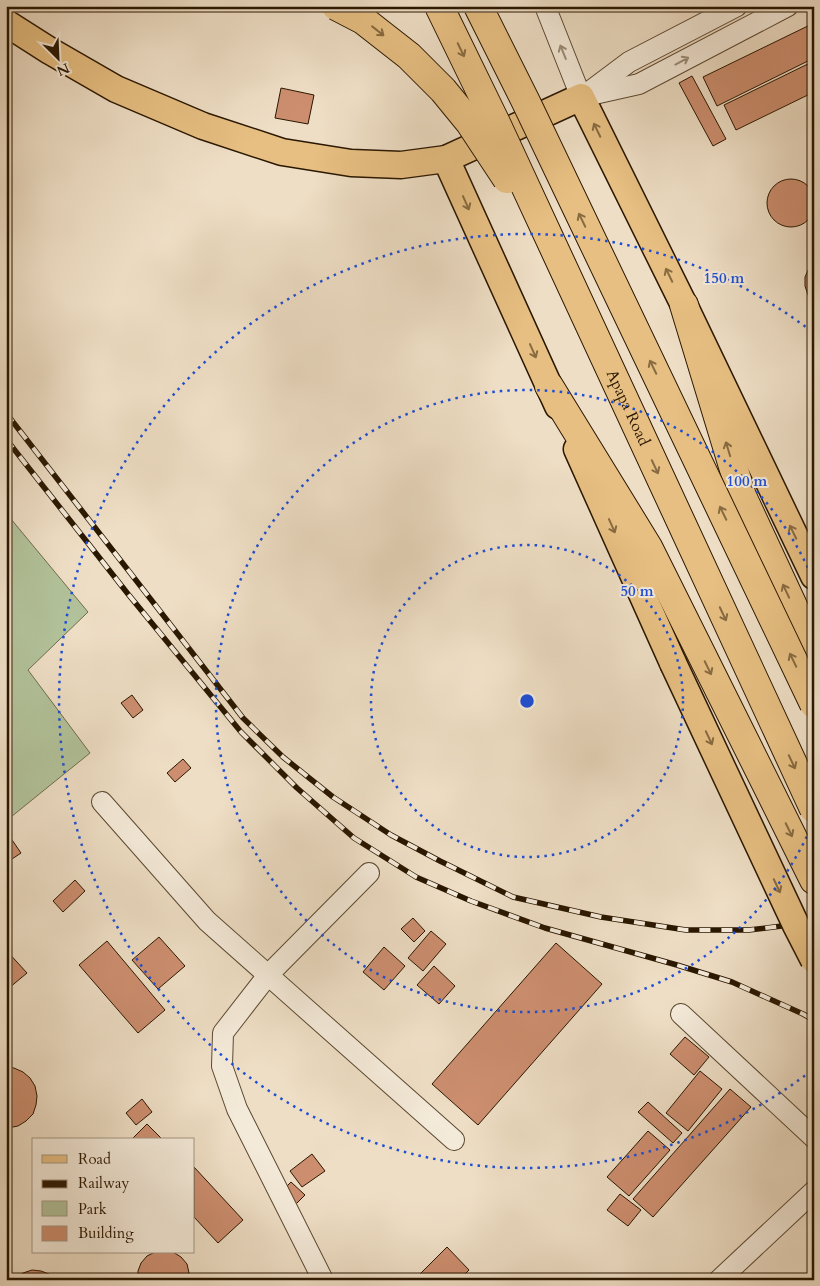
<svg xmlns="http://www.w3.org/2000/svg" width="820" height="1286" font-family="Cardo,serif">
<rect width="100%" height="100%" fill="#eedec5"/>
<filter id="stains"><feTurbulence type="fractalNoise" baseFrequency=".004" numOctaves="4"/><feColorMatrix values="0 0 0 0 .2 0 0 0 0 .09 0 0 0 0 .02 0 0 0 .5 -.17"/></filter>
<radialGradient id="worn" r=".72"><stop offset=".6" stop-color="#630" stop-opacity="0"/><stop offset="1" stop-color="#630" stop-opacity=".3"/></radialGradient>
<path fill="#b2c29a" stroke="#6e6c4d" d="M6 513 88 612 28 670 90 753 6 821Z"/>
<g fill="#cc8e6f" stroke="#2a1700">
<path d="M814 23V58L717 106 703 77Z"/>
<path d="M814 61V92L736 130 724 105Z"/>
<path d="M692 76 726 139 713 146 679 83Z"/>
<path d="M281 88 314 95 308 124 275 118Z"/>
<circle cx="791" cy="203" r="24"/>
<path d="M814 262V302L808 295 805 286V277L809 268Z"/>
<path d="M132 695 143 710 133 718 121 703Z"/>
<path d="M183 759 191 768 175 782 167 773Z"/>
<path d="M10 837 21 853 6 863V840Z"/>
<path d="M75 880 85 891 63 912 53 901Z"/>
<path d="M413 918 425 931 414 942 401 929Z"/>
<path d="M431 931 446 944 423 971 408 958Z"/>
<path d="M159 937 185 966 158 989 132 960Z"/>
<path d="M107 941 165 1010 138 1033 79 965Z"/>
<path d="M556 943 602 984 478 1125 432 1084Z"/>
<path d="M384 947 405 966 384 990 363 972Z"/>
<path d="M6 950 27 973 9 988 6 985Z"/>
<path d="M434 966 455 986 439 1004 417 985Z"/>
<path d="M685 1037 709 1057 694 1075 670 1054Z"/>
<path d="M6 1067 14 1068 23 1072 30 1078 35 1086 37 1096 36 1105 33 1114 26 1121 18 1126 8 1128H6Z"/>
<path d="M700 1071 722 1089 688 1131 666 1113Z"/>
<path d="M730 1089 751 1107 653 1217 633 1199Z"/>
<path d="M142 1099 152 1112 136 1125 126 1113Z"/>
<path d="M648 1102 682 1133 673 1143 638 1112Z"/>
<path d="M147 1124 163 1140 132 1139Z"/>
<path d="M648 1131 670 1150 629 1196 607 1177Z"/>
<path d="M312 1154 325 1171 302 1187 290 1171Z"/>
<path d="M194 1167 243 1220 218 1243 194 1217Z"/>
<path d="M291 1182 305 1195 296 1204 282 1191Z"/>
<path d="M620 1194 641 1210 628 1226 607 1210Z"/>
<path d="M447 1247 469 1270 459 1280H414Z"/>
<path d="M155 1252H173L181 1257 187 1264 189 1273V1280H138V1271L141 1263 147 1256Z"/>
<path d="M32 1270 41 1271 49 1274 56 1280H14L23 1273Z"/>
</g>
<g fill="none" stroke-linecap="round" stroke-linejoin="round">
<g stroke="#5b4931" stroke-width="22">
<g id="minor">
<path d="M545 6 581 97"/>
<path d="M589 92 629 62 737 6"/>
<path d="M581 97 639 84 788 6"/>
<path d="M102 802 207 921 454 1140"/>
<path d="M681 1014 814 1138"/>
<path d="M323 1280 237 1109 222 1066 223 1033 268 975 369 873"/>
<path d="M719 1280 814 1191"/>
</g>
</g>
<g stroke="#2a1700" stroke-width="29">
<g id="major">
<path d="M6 23 50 51 116 89 203 126 282 152 351 163 401 165 446 159 581 97 684 305 814 576"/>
<path d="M446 159 558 406"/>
<path d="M577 449 673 663"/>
</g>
</g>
<g stroke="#2a1700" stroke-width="30">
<g id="highway">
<path d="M684 305 742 496 814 651"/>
<path d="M549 386 648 547 814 880"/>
</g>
</g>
<use href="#minor" stroke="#f4ead9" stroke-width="20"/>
<use href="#major" stroke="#e7bf82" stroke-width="26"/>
<use href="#highway" stroke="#e7bf82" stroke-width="28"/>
<g stroke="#2a1700" stroke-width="5.5">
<g id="rail">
<path d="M6 413 243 718 283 757 333 797 391 835 440 861 513 897 601 917 686 930H749L814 922"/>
<path d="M6 439 128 594 241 732 297 788 354 838 416 877 471 901 545 928 677 965 732 982 803 1014 814 1020"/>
</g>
</g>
<use href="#rail" stroke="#f4ead9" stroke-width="4" stroke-dasharray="11" stroke-linecap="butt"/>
<g stroke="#2a1700" stroke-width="29" stroke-linecap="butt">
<path id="major-bridge" d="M673 663 796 925 814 960"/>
</g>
<g stroke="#2a1700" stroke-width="30" stroke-linecap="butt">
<g id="highway-bridge">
<path d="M336 6 363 20 409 56 443 90 470 123 507 179"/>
<path id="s1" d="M439 6 496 123 814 809"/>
<path d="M478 6 526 102 814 704"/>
</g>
</g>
<use href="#major-bridge" stroke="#e7bf82" stroke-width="26"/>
<use href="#highway-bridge" stroke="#e7bf82" stroke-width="28"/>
</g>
<defs><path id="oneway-shaft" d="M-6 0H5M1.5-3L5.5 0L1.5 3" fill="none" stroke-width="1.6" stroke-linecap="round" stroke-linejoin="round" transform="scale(1.25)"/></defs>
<g stroke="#886b41">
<use href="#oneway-shaft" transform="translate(378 31) rotate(38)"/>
<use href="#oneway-shaft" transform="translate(461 50) rotate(64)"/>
<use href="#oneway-shaft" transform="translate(597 130) rotate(-116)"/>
<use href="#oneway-shaft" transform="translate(466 203) rotate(66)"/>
<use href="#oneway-shaft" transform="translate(582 220) rotate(-116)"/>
<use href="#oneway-shaft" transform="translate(669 275) rotate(-116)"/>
<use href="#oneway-shaft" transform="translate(533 351) rotate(66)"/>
<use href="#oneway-shaft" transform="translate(653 367) rotate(-116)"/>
<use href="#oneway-shaft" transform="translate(728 449) rotate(-107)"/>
<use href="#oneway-shaft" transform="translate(655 467) rotate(65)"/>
<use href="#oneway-shaft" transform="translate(723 513) rotate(-116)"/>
<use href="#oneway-shaft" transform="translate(612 526) rotate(66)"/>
<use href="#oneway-shaft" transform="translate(793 532) rotate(-116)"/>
<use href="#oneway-shaft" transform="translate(786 591) rotate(-115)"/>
<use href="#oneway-shaft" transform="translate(723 614) rotate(65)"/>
<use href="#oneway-shaft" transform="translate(793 660) rotate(-116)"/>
<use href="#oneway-shaft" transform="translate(708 668) rotate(64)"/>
<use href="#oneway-shaft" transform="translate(709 738) rotate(65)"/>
<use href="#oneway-shaft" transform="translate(792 762) rotate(65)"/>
<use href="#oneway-shaft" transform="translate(789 830) rotate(64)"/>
<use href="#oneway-shaft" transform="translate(777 886) rotate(65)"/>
</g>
<g stroke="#998b77">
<use href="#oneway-shaft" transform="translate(563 52) rotate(-112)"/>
<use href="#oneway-shaft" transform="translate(682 61) rotate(-28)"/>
</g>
<g fill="none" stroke="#1d4ed8" stroke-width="2.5" stroke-dasharray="2.5 5">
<circle cx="527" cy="701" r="156"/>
<path d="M813 823A311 311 0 1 1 813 579"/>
<path d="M811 1071A467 467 0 1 1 811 331"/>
</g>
<g text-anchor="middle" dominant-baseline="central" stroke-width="4" stroke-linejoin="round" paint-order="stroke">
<g font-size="16" fill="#2a1700" stroke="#f4ead9">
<text stroke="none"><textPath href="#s1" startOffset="444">Apapa Road</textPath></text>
</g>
</g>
<circle cx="527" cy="701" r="8" fill="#1d4ed8" stroke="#f4ead9" stroke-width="2.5"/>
<g font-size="15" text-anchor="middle" font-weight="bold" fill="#1d4ed8" stroke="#f4ead9" stroke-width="4" stroke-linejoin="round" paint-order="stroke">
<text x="724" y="283">150 m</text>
<text x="747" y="486">100 m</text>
<text x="637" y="596">50 m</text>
</g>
<rect width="820" height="1286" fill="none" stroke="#eedec5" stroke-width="25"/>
<rect x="8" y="8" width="805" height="1271" fill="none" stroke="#2a1700" stroke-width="2.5"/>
<rect x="12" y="12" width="795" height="1261" fill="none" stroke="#2a1700"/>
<rect x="32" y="1138" width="162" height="115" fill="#f4ead9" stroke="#a39682"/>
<rect x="42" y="1155" width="25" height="8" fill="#e7bf82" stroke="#a39682"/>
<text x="78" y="1164" font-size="15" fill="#2a1700">Road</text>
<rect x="42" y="1180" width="25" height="8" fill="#2a1700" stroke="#a39682"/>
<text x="78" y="1188" font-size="15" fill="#2a1700">Railway</text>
<rect x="42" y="1201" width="25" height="15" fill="#b2c29a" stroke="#a39682"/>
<text x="78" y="1214" font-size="15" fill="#2a1700">Park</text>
<rect x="42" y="1226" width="25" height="15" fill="#cc8e6f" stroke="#a39682"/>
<text x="78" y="1238" font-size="15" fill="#2a1700">Building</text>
<g transform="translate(58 58) rotate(156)" stroke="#f4ead9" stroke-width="4" paint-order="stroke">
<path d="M0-4L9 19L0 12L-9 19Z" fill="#2a1700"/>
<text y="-8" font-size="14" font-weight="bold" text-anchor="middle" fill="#2a1700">N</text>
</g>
<rect width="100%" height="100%" filter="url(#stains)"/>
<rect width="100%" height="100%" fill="url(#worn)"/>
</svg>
